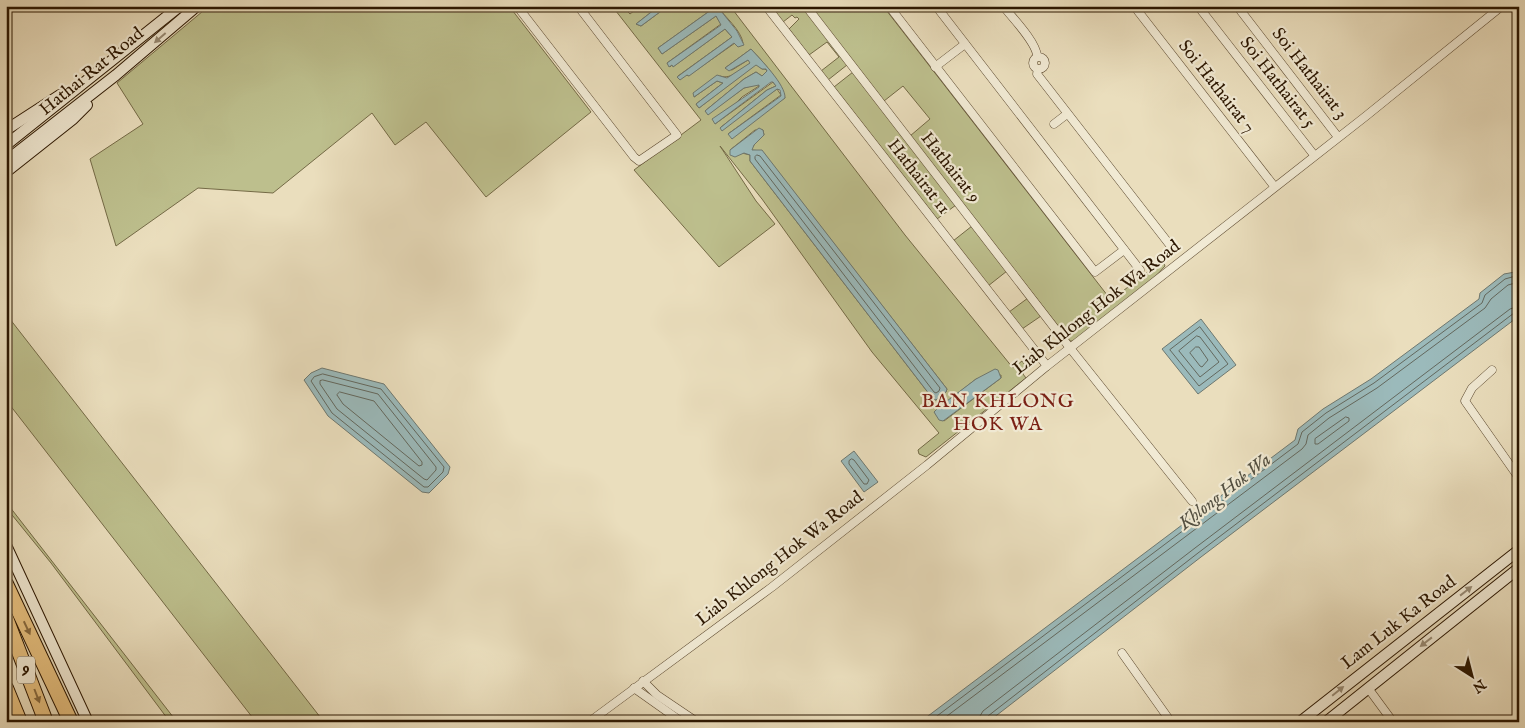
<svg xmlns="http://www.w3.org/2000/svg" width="1525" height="728" font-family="'IM FELL English',serif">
<rect width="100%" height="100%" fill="#eadebd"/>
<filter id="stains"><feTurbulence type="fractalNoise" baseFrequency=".004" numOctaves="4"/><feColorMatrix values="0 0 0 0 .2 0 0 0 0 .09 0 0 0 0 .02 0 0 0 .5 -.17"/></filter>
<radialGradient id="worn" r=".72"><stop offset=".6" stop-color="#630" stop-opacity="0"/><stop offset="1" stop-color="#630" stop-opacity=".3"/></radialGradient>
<g fill="#bdbf8d" stroke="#746a46" fill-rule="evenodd">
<path d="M209 6H509L591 112 486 197 426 122 395 145 372 113 273 193 198 188 116 246 90 159 143 124 117 83Z"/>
<path d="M612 6H632L627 11 630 14 640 6H659L636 24 641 26 668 6H709L711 10 658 48 662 54 716 16 721 24 667 63 670 67 672 65 674 66 725 29 732 37 678 76 687 75 688 76 735 43H743C741 30 725 17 717 6H730L905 235 1013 368 1022 361 1028 369 1023 374 1026 378 926 457 919 454 918 450 939 433 872 352 762 199 720 146 756 201 775 224 719 267 634 170 701 120ZM751 49C765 64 779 79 785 98L728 134 781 95 777 89 720 128 767 90 776 86 773 82 715 124 742 97 759 86 758 84 744 88 708 114 705 111 744 79 756 72 762 76 767 71 765 69H762L756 64 699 108 696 104 723 83 717 81 694 97 720 76C731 80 741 69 751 63L748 60 732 70 725 68ZM755 130H763L764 135 754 145 751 150 762 151 947 389 946 392 936 400 933 399 750 161V155L730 150ZM1001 375V378L944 421 934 412 976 379Z"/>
<path d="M771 6H802L847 65 828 80 821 71 839 57 827 42 809 55 789 29 799 19 797 17 795 18 792 15 783 22Z"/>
<path d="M810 6H883L1111 300 1157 265 1156 263 1162 259 1165 266 1155 277 1074 341H1070L910 136 930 119 903 86 884 101Z"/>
<path d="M853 72 956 205 937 219 834 87Z"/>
<path d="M972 226 1007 271 988 286 953 241Z"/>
<path d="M1028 298 1041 316 1022 329 1009 312Z"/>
<path d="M6 314 324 722H256L6 400Z"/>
<path d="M6 502 177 722H170L51 563 8 510 6 511Z"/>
</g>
<g fill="#9bbabb" stroke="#6e7870">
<path d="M659 6H668L641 26 636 24Z"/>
<path d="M709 6H717L737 31 744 45 738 47 734 43 689 76 687 75 680 80 677 77 732 37 725 29 673 67 672 65 669 67 667 63 721 25 716 16 662 54 658 48 711 10Z"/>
<path d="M751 49C760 59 786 85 785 98L732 139 728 134 781 96 780 90 777 89 722 131 720 128 767 90 776 86 773 82H771L715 124 712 119 759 87V85L744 88 708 115 705 111 744 79 756 72 762 76 767 71 766 69H762L756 65 699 108 696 104 723 83 717 81 694 97 693 93 717 75 727 78 750 63 748 60 729 71 725 68Z"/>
<path d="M759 128 763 130 764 135 754 145 752 150H762L947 389 946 392 936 400 933 399 750 161V155L744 153 735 157 730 155V150Z"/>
<path d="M1519 269V316L1201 557 988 722H920L1295 440 1298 429 1323 409 1371 379 1479 299 1480 293 1504 274 1515 272Z"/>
<path d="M1201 319 1236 365 1198 394 1162 349Z"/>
<path d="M322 368 384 384 450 467 448 474 429 493 422 492 328 416 304 380 311 373Z"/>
<path d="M995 369 998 370 1001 378 943 421 939 420 934 412 939 407 976 379Z"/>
<path d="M854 451 878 482 864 492 841 461Z"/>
</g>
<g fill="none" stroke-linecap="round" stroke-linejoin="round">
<g stroke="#63685e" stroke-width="1">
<path d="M757 155 760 156 940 388 939 391 936 393 934 392 755 159V157Z"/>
<path d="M1200 327 1228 364 1199 386 1170 350Z"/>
<path d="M1197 336 1200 337 1219 362 1200 377 1179 351Z"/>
<path d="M1196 347H1199L1208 360 1202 367 1200 366 1190 353Z"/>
<path d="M323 374 381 389 444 467 443 472 428 487H424L332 413 311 381 314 377Z"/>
<path d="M323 380 378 394 436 467V470L427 480 424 479 337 409 320 384V381Z"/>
<path d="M340 392 374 401 422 462V465L419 466 343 404 337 395Z"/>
<path d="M1346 417 1349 418V421L1318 444H1315V439Z"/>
<path d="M852 459 854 460 869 480 867 484H864L849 464V461Z"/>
<path d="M929 722 1298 444 1302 432 1326 413 1374 383 1482 303 1485 295 1505 279 1519 275"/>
<path d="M939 722 1302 449 1306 444 1308 435 1329 418 1377 388 1485 308 1491 299 1508 285 1519 282"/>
<path d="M979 722 980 716 983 711 1195 548 1510 309 1519 306"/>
<path d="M986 722 988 716 1198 553 1514 313 1519 312"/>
</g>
<g stroke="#5b482f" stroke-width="9">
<g id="street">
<path d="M517 6 634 157 639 161 677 135 578 6"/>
<path d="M766 6 1047 366"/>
<path d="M806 6 1070 348 1192 501"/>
<path d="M889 6 1095 272 1124 250"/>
<path d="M936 6 1140 270"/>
<path d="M1003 6C1012 17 1038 44 1037 57"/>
<path d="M1134 6 1274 186"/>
<path d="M1198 6 1314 155"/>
<path d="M1237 6 1338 137"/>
<circle cx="1039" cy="63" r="6"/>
<path d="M935 67 965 44"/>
<path d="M1038 69 1037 74 1173 249"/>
<path d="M1054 124 1067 114"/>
<path d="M1492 370 1472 388 1465 401 1519 478"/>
<path d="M1122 653 1171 722"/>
<path d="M643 681 657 695 697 722"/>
<path d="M634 688 682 722"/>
<path d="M1368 688 1393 722"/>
<path d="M589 722 772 587 927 465 1047 366 1366 116 1502 6"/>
</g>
</g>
<g stroke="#2b1600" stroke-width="12">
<g id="secondary">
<path d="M6 130 60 95"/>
<path d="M6 145 180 6"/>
<path d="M6 161 116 75 197 6"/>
<path d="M6 172 73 119 87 105"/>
<path d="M6 545 88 722"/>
<path d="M1300 722 1519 550"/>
<path d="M1326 722 1519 568"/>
</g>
</g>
<g stroke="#2b1600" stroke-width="16">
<g id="highway">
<path d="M6 584 71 722"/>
<path d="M6 618 46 722"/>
<path d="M6 688 20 722"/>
</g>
</g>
<use href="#street" stroke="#f1ead4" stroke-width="8"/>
<use href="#secondary" stroke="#f1ead4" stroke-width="10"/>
<use href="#highway" stroke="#e5bf7e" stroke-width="14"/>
</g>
<defs><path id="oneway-solid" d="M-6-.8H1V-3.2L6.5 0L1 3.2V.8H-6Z" transform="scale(1.25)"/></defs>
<g fill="#988b75">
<use href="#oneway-solid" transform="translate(160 38) rotate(139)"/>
<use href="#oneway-solid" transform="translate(1466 591) rotate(-38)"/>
<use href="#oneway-solid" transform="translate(1426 642) rotate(142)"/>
<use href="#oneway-solid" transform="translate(1338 691) rotate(-39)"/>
</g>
<g fill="#886a3f">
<use href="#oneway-solid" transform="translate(27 628) rotate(65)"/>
<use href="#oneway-solid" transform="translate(37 696) rotate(69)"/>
</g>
<g text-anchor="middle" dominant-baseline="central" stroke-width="4.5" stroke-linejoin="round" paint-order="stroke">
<rect fill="#f1ead4" stroke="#665640" stroke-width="1" x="17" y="656.5" width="18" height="27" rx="4"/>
<g font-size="16" font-weight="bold" fill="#2b1600">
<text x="26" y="670">9</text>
</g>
<g font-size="18" fill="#2b1600" stroke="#f1ead4">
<text transform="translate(92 72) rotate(-39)">Hathai Rat Road</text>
<text transform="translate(1309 74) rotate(52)">Soi Hathairat 3</text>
<text transform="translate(1277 83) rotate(52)">Soi Hathairat 5</text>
<text transform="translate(1216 87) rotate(52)">Soi Hathairat 7</text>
<text transform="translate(950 168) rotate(52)">Hathairat 9</text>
<text transform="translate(918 177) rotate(52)">Hathairat 11</text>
<text transform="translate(1097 308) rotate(-38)">Liab Khlong Hok Wa Road</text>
<text transform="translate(780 559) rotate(-38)">Liab Khlong Hok Wa Road</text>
<text transform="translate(1399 623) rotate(-38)">Lam Luk Ka Road</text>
</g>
<g font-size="19" font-style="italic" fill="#524f41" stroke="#f1ead4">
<text transform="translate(1225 492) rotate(-38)">Khlong Hok Wa</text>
</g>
<g font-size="20" letter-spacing="1" fill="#7a1f14" stroke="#f1ead4">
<text x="998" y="401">BAN KHLONG<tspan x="998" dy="23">HOK WA</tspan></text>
</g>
</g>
<rect width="1525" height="728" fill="none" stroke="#eadebd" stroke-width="25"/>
<rect x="8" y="8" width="1510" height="713" fill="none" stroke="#2b1600" stroke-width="2.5"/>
<rect x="12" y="12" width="1500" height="703" fill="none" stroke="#2b1600"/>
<g transform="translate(1472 676) rotate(144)" stroke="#f1ead4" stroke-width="4" paint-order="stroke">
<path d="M0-4L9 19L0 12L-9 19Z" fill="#2b1600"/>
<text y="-8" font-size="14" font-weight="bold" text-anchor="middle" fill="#2b1600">N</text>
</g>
<rect width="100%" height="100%" filter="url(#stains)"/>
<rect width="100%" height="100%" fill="url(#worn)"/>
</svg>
